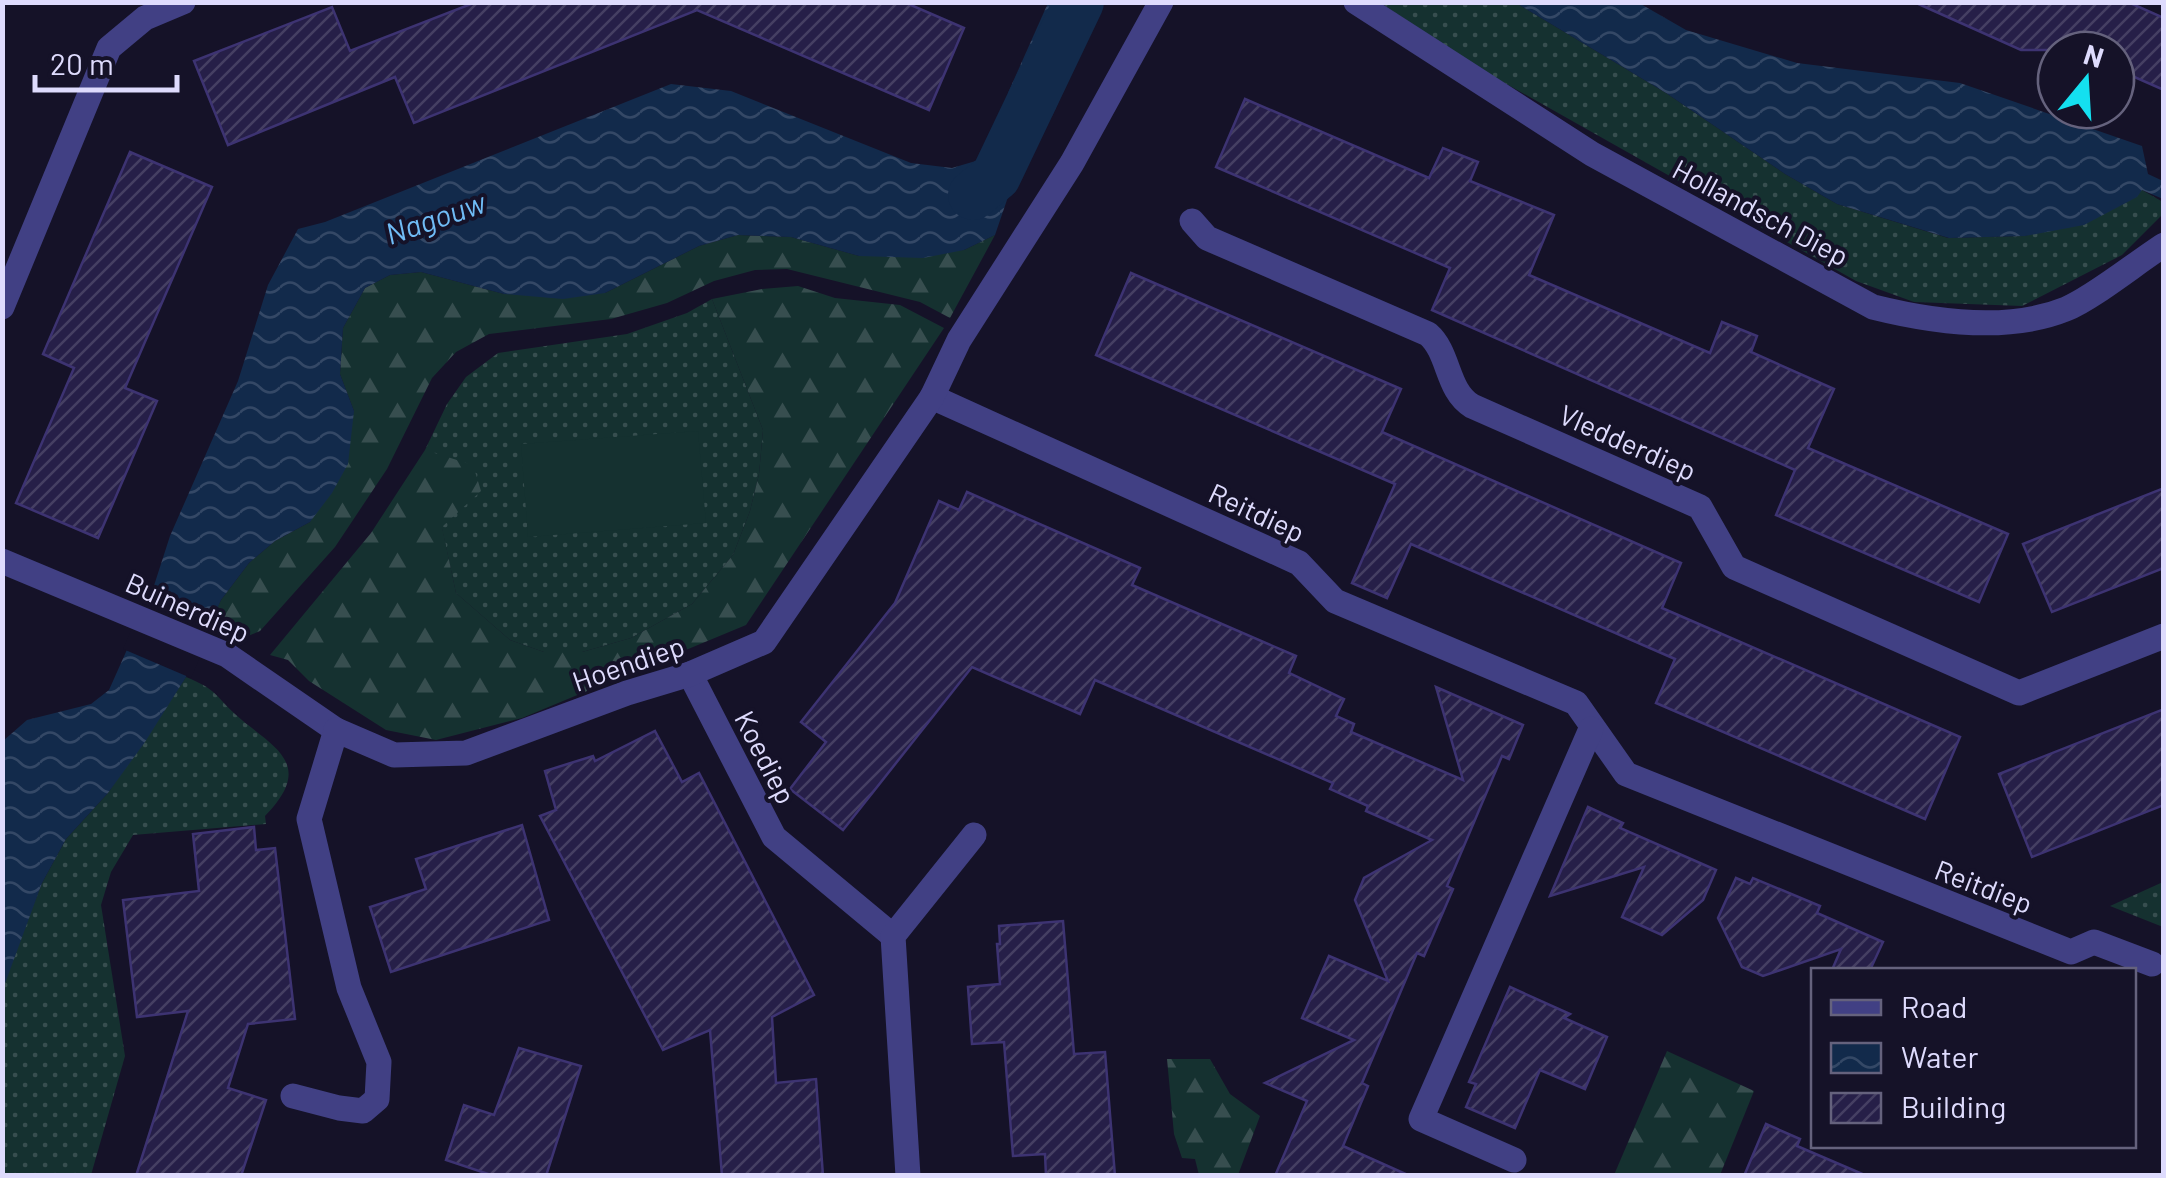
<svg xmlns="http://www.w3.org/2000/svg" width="2166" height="1178" font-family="Barlow,sans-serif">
<defs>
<pattern id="grass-dots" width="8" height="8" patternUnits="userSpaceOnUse" patternTransform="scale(2.5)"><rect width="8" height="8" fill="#153130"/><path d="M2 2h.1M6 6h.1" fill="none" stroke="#374e4f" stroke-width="1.8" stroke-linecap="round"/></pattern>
<pattern id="forest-firs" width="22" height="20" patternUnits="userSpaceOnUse" patternTransform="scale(2.5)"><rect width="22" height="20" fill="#153130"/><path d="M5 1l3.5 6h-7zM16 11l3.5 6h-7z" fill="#374e4f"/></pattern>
<pattern id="water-waves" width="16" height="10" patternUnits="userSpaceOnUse" patternTransform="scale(2.5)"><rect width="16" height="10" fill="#122a4b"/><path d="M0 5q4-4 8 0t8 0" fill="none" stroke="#344866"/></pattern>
<pattern id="building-hatch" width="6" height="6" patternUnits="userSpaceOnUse" patternTransform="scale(2.5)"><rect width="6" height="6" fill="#261f48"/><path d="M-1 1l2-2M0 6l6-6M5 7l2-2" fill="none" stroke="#453f63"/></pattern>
</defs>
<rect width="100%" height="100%" fill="#151228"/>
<g fill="url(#grass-dots)">
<path d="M1381 3H1516L1666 93 1785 174 1837 204 1948 238 2025 236 2142 190 2163 202V214L2122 255 2022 306 1914 302 1856 281 1471 64Z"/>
<path d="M712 299 763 430 759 474 750 511 733 555 692 604 631 638 582 652H544L510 640 456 593 425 450 447 404 466 377 498 353 627 334 687 313Z"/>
<path d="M186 677C217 690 213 693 235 714 270 746 318 762 265 816L266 824 133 835 111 872 101 905 125 1056 91 1175 3 1176 2 989 5 978 42 883 66 839 108 793Z"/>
<path d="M2163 882V927L2110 906Z"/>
</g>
<g fill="url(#forest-firs)">
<path d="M738 235 791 237 859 256 964 250 995 235 950 318 920 302 787 269 755 270 714 281 667 303 611 319 489 334 456 352 432 378 387 469 335 547 260 631 233 642 209 624 221 600 249 563 275 541 310 522 354 411 340 374 343 328 365 288 390 275 421 272 504 294 605 293 699 246Z"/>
<path d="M798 286 835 298 900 305 944 328 746 625 522 718 436 740 386 730 309 681 288 660 270 655 371 533 425 450 473 465 481 491 442 527 456 593 510 640 544 652H582L631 638 692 604 733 555 750 511 759 474 763 430 712 299 762 289Z"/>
<path d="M1667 1051 1754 1091 1720 1175H1614Z"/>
<path d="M1167 1059H1210L1230 1094 1260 1116 1238 1175H1199L1195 1159 1182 1158 1174 1134Z"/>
</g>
<path fill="#153130" d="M698 431 706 523 528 537 521 444Z"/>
<g fill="url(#water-waves)">
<path d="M1048 3H1104L1052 116 1034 110 1008 93Z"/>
<path d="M1516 3H1639L1686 30 1797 63 1960 83 2142 146 2148 174 2163 181V199L2142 190 2137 197 2084 225 2025 236 1949 238 1837 204 1785 174 1666 93Z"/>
<path d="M671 84 731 91 911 163 952 168 979 160 999 131 1018 148 1032 156 1009 194 995 235 964 250 923 258 859 256 791 237 738 235 699 246 605 293 563 299 504 294 421 272 390 275 365 288 343 328 340 374 354 411 348 464 332 493 310 522 275 541 249 563 221 600 186 677 145 742 108 793 66 839 42 883 3 989V741L27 720 91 704 109 690 150 598 170 536 238 381 268 285 298 229 325 222Z"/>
</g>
<path fill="#151228" d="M146 596 214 625 191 678 123 649Z"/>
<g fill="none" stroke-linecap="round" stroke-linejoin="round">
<path stroke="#122a4b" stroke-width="50" d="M973 195 996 176 1079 2"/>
</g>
<g fill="url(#building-hatch)" stroke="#3d3372" stroke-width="2.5">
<path d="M476 2H904L964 28 929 110 697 10 414 123 395 77 228 145 194 61 332 7 350 51Z"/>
<path d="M1914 2H2128L2164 18V90L2116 69V50H2021Z"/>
<path d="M1245 99 1429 178 1443 148 1478 162 1470 181 1554 215 1529 275 1710 353 1722 322 1757 336 1751 352 1834 389 1808 448 2008 534 1979 602 1776 515 1795 470 1432 310 1450 268 1216 167Z"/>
<path d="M130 152 212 187 125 388 157 401 98 538 16 503 74 368 43 354Z"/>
<path d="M1131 273 1401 389 1382 432 1681 563 1662 608 1960 737 1925 819 1656 703 1675 659 1411 544 1387 598 1352 583 1395 484 1096 355Z"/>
<path d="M2164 488V568L2052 612 2023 544Z"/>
<path d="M967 492 1140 568 1132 585 1296 656 1289 673 1344 699 1336 716 1354 724 1351 732 1463 780 1436 687 1523 725 1509 759 1502 756 1447 886 1453 889 1424 956 1417 953 1362 1083 1368 1086 1343 1146 1410 1176H1275L1307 1101 1265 1083 1354 1040 1302 1018 1329 956 1388 981 1355 900 1364 878 1432 840 1366 811 1368 806 1330 789 1333 783 1095 680 1080 714 972 667 843 830 790 789 826 742 801 722 895 603 939 501 959 510Z"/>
<path d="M2164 709V805L2032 857 1999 774Z"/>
<path d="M655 731 682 782 699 773 814 995 772 1017 776 1083 816 1079 823 1176H722L710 1030 663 1050 540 816 556 810 545 771 593 756 595 761Z"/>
<path d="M1588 807 1623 823 1620 828 1716 870 1703 900 1662 935 1622 917 1644 867 1550 896Z"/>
<path d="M522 825 549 920 391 972 370 907 426 889 416 859Z"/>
<path d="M254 827 256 850 275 848 295 1019 248 1024 228 1088 266 1100 241 1176H136L188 1011 137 1017 123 900 199 891 193 834Z"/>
<path d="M1736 878 1750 884 1753 878 1820 906 1817 913 1883 942 1870 970H1832L1841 949 1763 976 1742 967 1718 918Z"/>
<path d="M1063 921 1074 1054 1105 1052 1115 1176H1046L1045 1154 1013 1156 1004 1042 972 1044 968 987 1000 984 997 944H1000L999 926Z"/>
<path d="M1510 987 1570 1014 1564 1018 1607 1037 1585 1089 1540 1070 1515 1128 1466 1107 1476 1084 1469 1082Z"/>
<path d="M519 1048 581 1066 546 1176H494L446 1160 464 1105 494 1115Z"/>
<path d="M1766 1124 1800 1139 1797 1146 1867 1176H1744Z"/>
</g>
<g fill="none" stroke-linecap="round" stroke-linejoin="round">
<g stroke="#414084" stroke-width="25">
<path d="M1356 2 1592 154 1873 307C1933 322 2007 333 2066 309 2093 298 2137 262 2164 245"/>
<path d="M1192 221 1207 238 1428 334C1450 353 1446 390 1472 406L1700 507 1734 567 2019 693 2164 636"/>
<path d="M2 307 109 48 145 18 183 2"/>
<path d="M932 397 1299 563 1335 601 1576 703 1626 774 2071 952 2094 942 2152 964"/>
<path d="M2 561 227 655 336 730"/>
<path d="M690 674 774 837 893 936"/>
<path d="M293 1096 339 1108 363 1111 377 1099 379 1062 349 988 309 819 336 730 394 755 466 753 627 693 690 674 764 642 932 397 959 340 1072 163 1161 2"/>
<path d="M1514 1160 1421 1119 1591 729"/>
<path d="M908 1176 893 936 974 835"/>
</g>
</g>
<g text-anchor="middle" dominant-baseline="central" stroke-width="8" stroke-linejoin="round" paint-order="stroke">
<g font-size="28" fill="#dedbfd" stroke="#151228">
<text transform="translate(1761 212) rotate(28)">Hollandsch Diep</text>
<text transform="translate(1628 442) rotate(24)">Vledderdiep</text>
<text transform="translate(1257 512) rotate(25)">Reitdiep</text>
<text transform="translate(188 607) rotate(24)">Buinerdiep</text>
<text transform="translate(628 663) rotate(-19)">Hoendiep</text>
<text transform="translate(766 757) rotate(63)">Koediep</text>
<text transform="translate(1984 886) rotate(21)">Reitdiep</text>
</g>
<g font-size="30" font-style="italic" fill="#70bcf6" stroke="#151228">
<text transform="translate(435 217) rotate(-19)">Nagouw</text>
</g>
</g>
<rect width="2166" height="1178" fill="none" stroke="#dedbfd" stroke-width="10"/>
<rect x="1811" y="968" width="325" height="180" fill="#151228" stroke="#65627d" stroke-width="2.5"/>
<rect x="1831" y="1000" width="50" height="15" fill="#414084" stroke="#65627d" stroke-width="2.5"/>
<text x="1901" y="1018" font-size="30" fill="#dedbfd">Road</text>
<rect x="1831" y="1043" width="50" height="30" fill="url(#water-waves)" stroke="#65627d" stroke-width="2.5"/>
<text x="1901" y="1068" font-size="30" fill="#dedbfd">Water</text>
<rect x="1831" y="1093" width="50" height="30" fill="url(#building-hatch)" stroke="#65627d" stroke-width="2.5"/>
<text x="1901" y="1118" font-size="30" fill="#dedbfd">Building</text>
<g transform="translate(2086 80) rotate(18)"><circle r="48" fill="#151228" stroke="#65627d" stroke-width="2.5"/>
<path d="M0-8L18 38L0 25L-18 38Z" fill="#14e0f0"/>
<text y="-15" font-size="28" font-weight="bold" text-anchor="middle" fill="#dedbfd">N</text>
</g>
<path d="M35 75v15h142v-15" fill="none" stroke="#dedbfd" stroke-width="5"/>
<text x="50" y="75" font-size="30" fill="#dedbfd" stroke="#151228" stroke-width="8" paint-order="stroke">20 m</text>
</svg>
